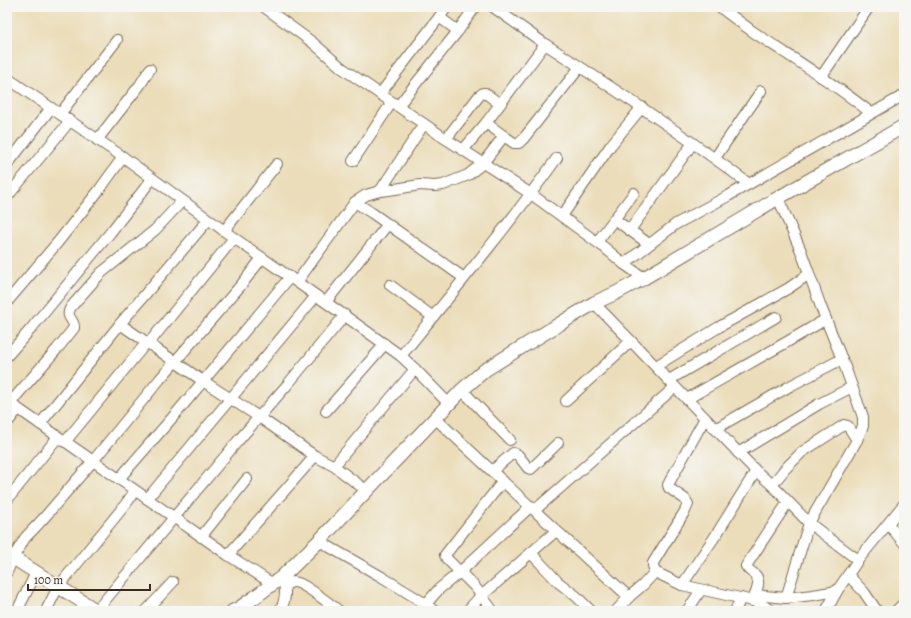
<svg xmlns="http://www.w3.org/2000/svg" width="911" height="618" font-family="Alegreya,serif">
<rect width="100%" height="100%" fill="#f6f6f2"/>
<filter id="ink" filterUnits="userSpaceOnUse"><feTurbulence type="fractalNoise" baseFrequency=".025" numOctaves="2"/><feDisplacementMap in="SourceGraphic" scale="8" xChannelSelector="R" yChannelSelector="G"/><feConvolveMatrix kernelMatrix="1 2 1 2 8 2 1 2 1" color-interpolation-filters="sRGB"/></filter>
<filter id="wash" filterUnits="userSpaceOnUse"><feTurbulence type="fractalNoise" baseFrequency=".012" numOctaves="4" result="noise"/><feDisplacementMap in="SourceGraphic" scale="16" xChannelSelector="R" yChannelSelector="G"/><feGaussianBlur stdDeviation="0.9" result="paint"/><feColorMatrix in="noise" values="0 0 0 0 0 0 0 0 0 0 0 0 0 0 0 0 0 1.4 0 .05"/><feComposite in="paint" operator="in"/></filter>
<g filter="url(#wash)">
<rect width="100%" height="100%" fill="#ebddb9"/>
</g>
<g filter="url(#ink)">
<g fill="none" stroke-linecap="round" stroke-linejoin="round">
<g stroke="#796954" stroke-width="12">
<g id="minor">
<path d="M264 7 312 42 342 68 446 139 531 194 605 248 624 264 644 278"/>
<path d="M720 7C730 15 741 23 752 31 792 58 834 83 871 113"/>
<path d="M439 17 458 31"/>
<path d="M545 44C614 89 683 134 749 184"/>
<path d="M821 77 869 7"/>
<path d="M7 78 126 159 234 238 341 313 401 356 415 369 449 404"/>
<path d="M380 94 447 7"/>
<path d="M398 106 458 31 475 7"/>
<path d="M60 114 117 40"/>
<path d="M504 136 514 143H519L524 138 580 67"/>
<path d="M446 139 479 96 483 93H485L500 104"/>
<path d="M97 140 140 85 150 69"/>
<path d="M463 150 486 123"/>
<path d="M715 158 761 91"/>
<path d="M353 161 392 102"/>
<path d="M7 165 51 108"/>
<path d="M380 191 424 124"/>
<path d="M7 197 70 121"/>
<path d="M778 198 801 251 821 307 845 367 863 417V426L857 440 809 523 786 598"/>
<path d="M562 216 611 145 642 107"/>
<path d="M614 219 649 244"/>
<path d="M630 230 693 143"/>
<path d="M224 231 277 164"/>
<path d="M597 242 634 193"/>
<path d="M624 264 676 224 728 196 904 95"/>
<path d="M464 278 372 213 355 202 366 195 380 191 389 190 420 185 435 186 443 185 468 175 483 163 504 136 486 123 545 44 493 7"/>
<path d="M297 282 355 202"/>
<path d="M390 285 433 317"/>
<path d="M7 302 58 242 100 189 123 157"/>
<path d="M326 302 388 224"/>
<path d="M594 303 631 341 756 471 772 485 809 523 858 560"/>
<path d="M120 324 208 220"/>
<path d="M149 343 234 238"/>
<path d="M7 356 30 330 110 233 152 179"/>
<path d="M401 356C454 291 508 226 557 158"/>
<path d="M656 366 719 327 789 288 809 274"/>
<path d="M669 380 776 317"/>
<path d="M462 390 510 440"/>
<path d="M687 399C733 372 780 347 826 319"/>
<path d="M7 401 228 555 273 584"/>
<path d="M566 401 631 341"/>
<path d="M10 403 57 349 74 328C75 319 64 318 71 307L101 273 155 230 182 201"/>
<path d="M326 411 385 344"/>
<path d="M435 418C499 478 564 538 629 597L643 585 655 572 682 585 753 601 761 604 772 611"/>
<path d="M7 423 18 409"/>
<path d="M40 424 120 324 203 381 259 417 315 456 228 555"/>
<path d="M715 429 790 386 842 359"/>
<path d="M65 442 147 342"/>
<path d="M738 453 819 404 852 387"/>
<path d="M315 456 334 466 367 491"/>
<path d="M334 466 415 369"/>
<path d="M492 471 513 453 518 455 528 468 531 469 558 443"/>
<path d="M119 479 179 410 290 277"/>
<path d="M772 485 785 469 802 452 844 425 848 426 857 440"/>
<path d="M147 499 316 296"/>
<path d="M7 500 58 437"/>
<path d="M535 510 675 387"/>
<path d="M888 524 904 543"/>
<path d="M201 537 247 479"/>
<path d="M319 541 382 577 426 604 434 611"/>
<path d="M531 553 558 582 576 596 591 611"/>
<path d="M7 572 13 558 25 538 43 519 93 461 160 379 242 284 262 258"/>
<path d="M655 572 653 566V563L685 511 688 504 685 499 669 488 668 485 670 481 705 418"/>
<path d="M848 575 864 592 877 611"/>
<path d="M285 585C288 584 291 582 294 582 303 582 331 605 339 611"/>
<path d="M682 585 716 535 756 471"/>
<path d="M755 595 786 598 813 595 837 591"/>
<path d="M753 601C756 591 763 580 753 573 749 570 748 570 746 566L788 502"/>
<path d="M426 604 439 589 460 572 531 506"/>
<path d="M17 611 36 573"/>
<path d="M46 611 58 587 125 505 135 491"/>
<path d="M96 611 237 442 288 384 345 315"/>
<path d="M146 611 173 582"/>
<path d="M280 611C286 600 287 590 282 579"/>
<path d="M467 611 478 599 556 531"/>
<path d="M493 611 475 587 447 559 445 555 503 481"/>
<path d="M616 611 629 597"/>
<path d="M687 611 701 590"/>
<path d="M735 611 741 598"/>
<path d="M826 611 837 591 858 560 904 504"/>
<path d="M896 611 904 603"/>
</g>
</g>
<g stroke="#796954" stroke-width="15">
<g id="major">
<path d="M7 554 97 611"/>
<path d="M233 611 238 609 255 597 282 577 319 541 462 390 485 370 530 342 594 303 616 293 644 278 778 198 904 126"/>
</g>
</g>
<use href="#minor" stroke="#fff" stroke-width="10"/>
<use href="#major" stroke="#fff" stroke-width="13"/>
</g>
</g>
<rect width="911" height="618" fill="none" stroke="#f6f6f2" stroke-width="24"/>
<path d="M28 584v6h122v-6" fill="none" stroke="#3b2a1e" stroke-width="2"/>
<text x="34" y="584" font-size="12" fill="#3b2a1e" stroke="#f6f6f2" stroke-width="3" paint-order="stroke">100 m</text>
</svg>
